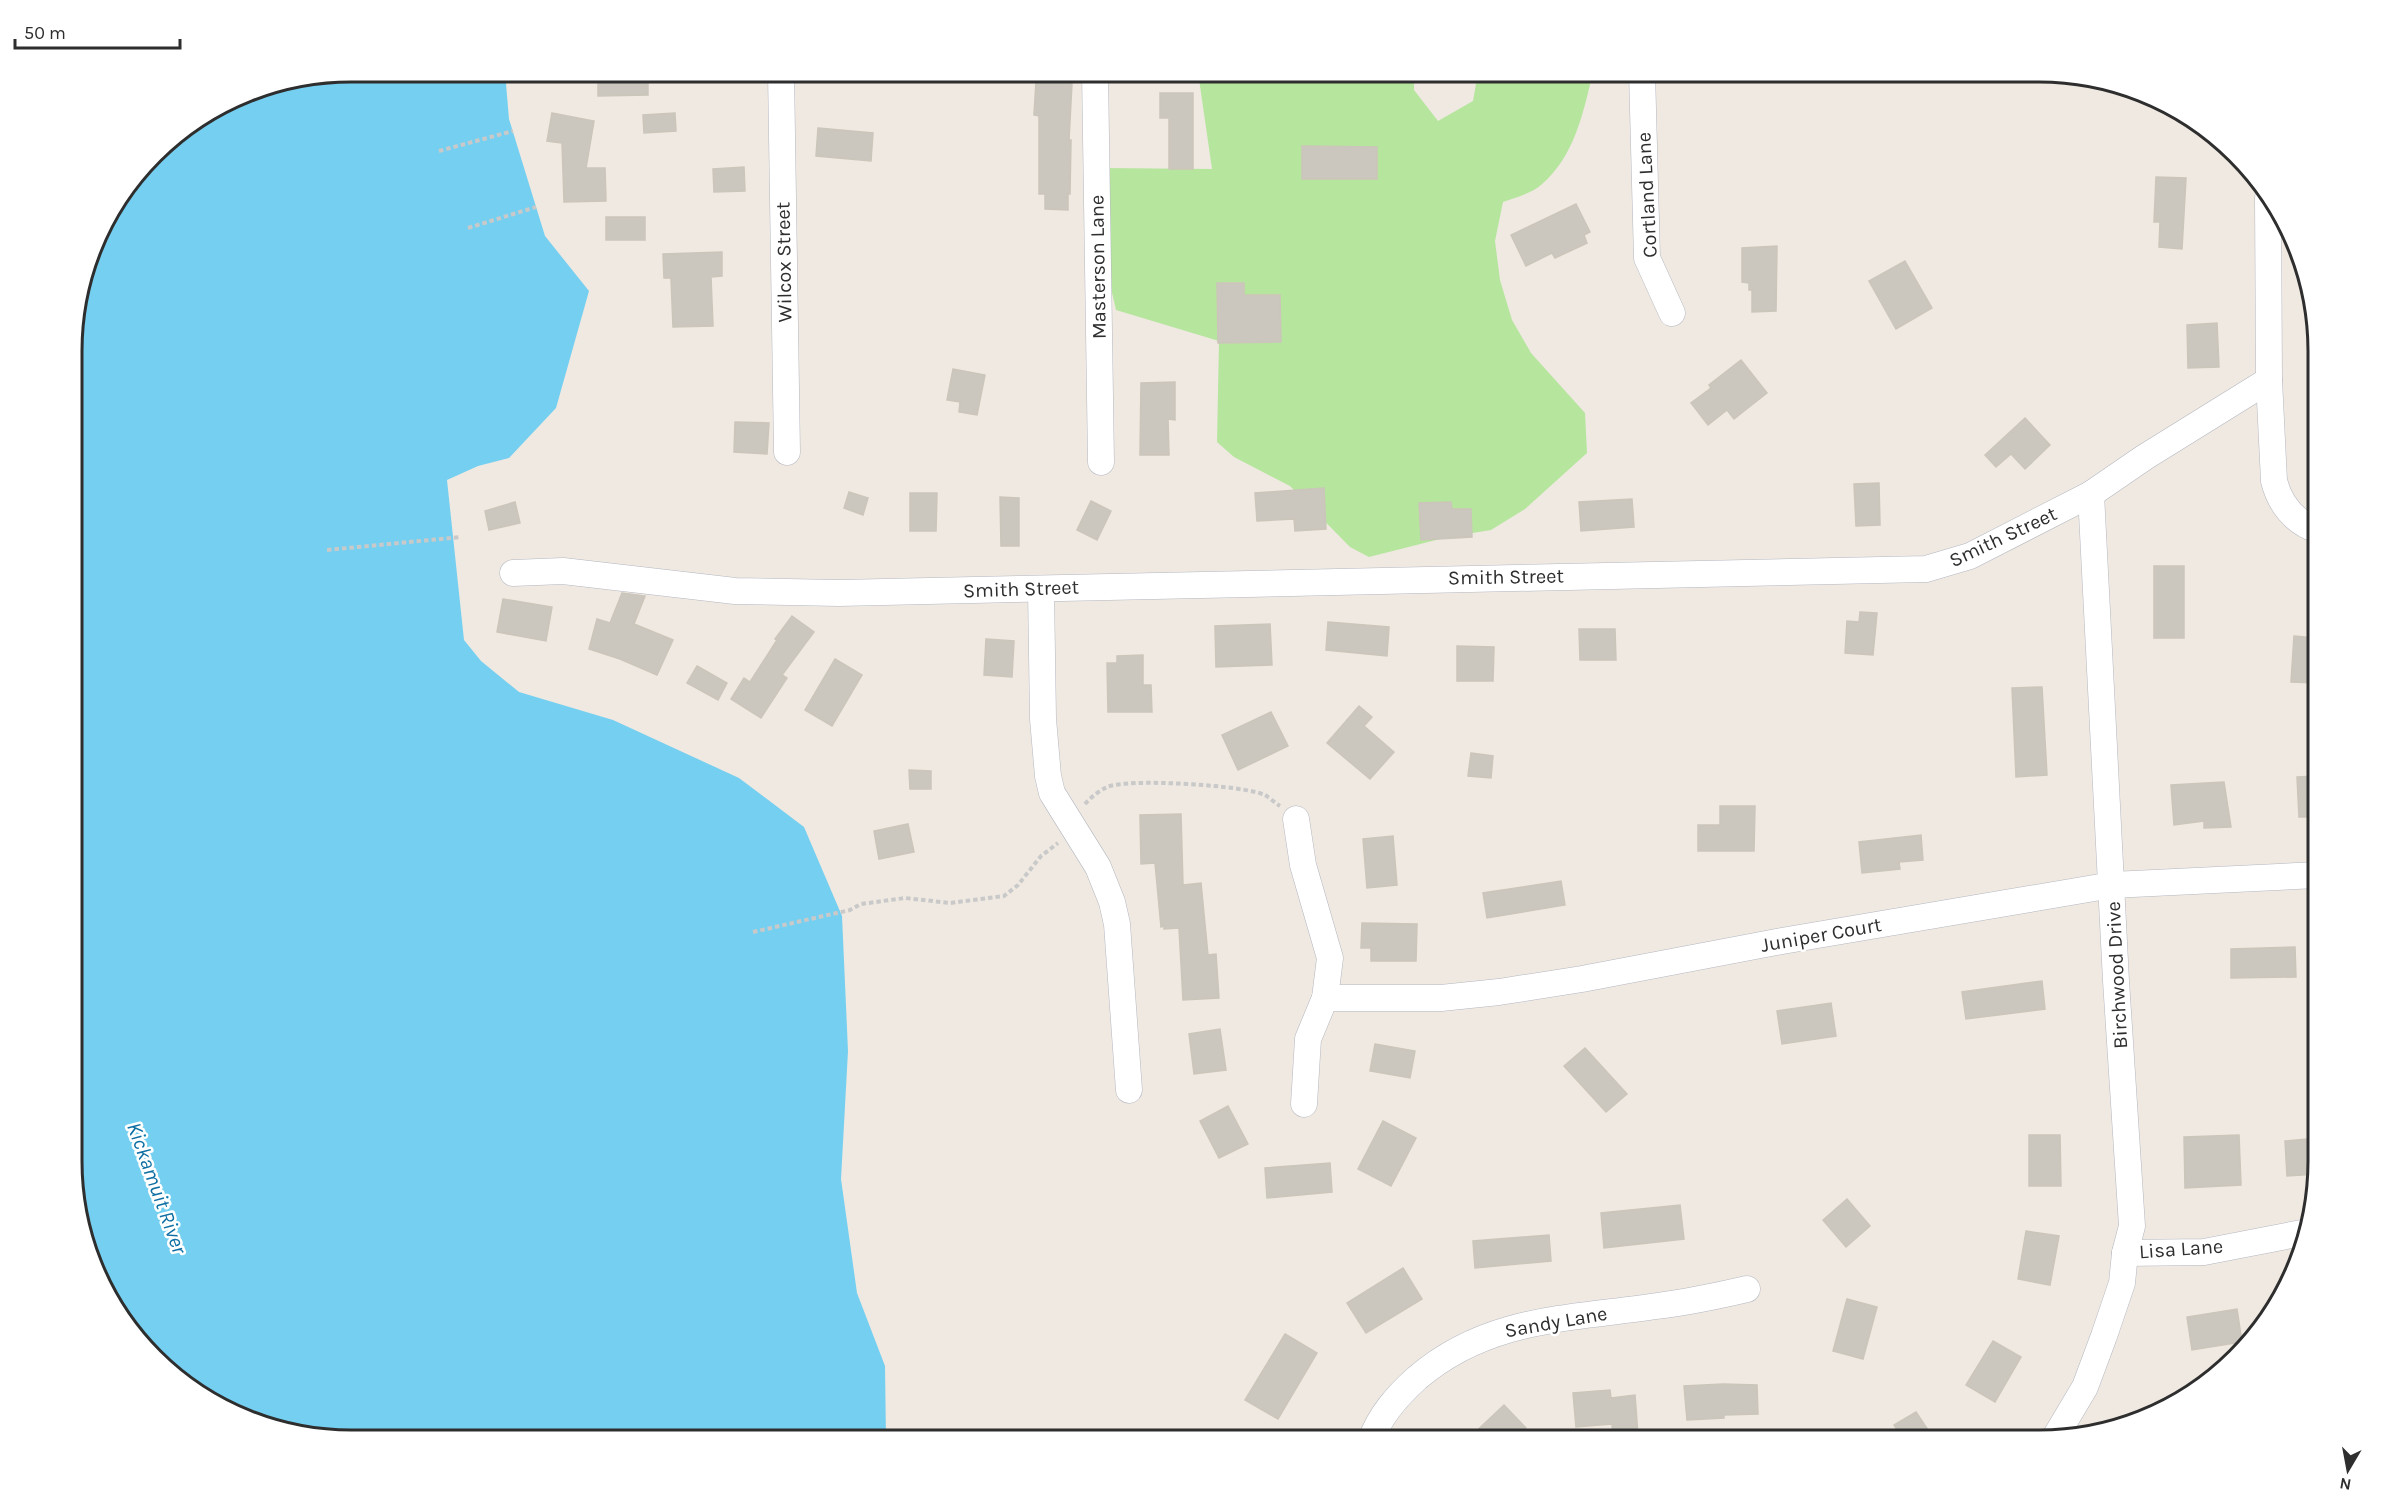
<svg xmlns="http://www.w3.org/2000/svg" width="2390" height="1512" font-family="Karla,sans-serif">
<rect width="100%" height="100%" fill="#efe9e1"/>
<path fill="#b6e59e" d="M1198 72H1414V90L1438 121 1473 101 1478 72H1593C1583 113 1575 156 1541 185 1532 193 1514 198 1503 202L1495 241 1500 280 1512 320 1531 353 1585 413 1587 453 1525 509 1491 530 1448 537 1369 557 1350 547 1290 486 1234 457 1217 442 1219 341 1116 310 1105 262 1102 168 1212 169Z"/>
<path fill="#75cff0" d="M352 72H505L509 119 545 236 589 291 556 408 509 458 478 466 447 480 464 640 481 661 519 692 613 720 739 778 804 827 842 916 848 1051 841 1179 857 1293 885 1366 886 1440H352L262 1425 197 1393 119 1315 74 1196V316L101 228 167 142 245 93Z"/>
<g fill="#cbc7bf" stroke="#cbc5ba" stroke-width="1.5">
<path d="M598 72H648V95L598 96Z"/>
<path d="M1036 81 1072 83 1069 140H1071L1070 194 1068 193V210L1045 209V194H1039V116L1034 115Z"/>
<path d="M1160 93H1193V169H1169V118H1160Z"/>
<path d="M552 113 594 121 586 168H605L606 201 564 202 562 143 547 141Z"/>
<path d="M675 113 676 131 644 133 643 115Z"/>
<path d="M818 128 873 133 871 161 816 156Z"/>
<path d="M1302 146 1377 147V179H1302Z"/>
<path d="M744 167 745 191 714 192 713 169Z"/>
<path d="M2156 177 2186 178 2182 249 2159 247 2160 222H2154Z"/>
<path d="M1576 204 1590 232 1584 235 1587 243 1555 258 1552 253 1526 266 1511 235Z"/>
<rect x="606" y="217" width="39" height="23"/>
<path d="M1777 246 1776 311 1752 312V290H1749V283L1742 282V248Z"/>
<path d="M722 252V276L711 277 713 326 673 327 671 278H664L663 254Z"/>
<path d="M1905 261 1932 308 1896 329 1869 281Z"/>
<path d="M1217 283H1244V295H1280L1281 342 1218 343Z"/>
<path d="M2217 323 2219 367 2188 368 2187 325Z"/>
<path d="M1741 360 1767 393 1734 419 1727 410 1708 425 1691 403 1711 388 1709 385Z"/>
<path d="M953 369 985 375 977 415 959 412 960 402 947 400Z"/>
<path d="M1175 382V420L1168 419 1169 455H1140L1141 383Z"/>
<path d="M2025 418 2050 445 2025 469 2011 454 1996 467 1985 455Z"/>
<path d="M735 422 769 423 767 454 734 452Z"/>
<path d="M1879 483 1880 525 1856 526 1854 484Z"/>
<path d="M1324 488 1326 529 1295 531 1294 519 1257 521 1255 493Z"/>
<path d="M849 492 868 498 863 515 844 508Z"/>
<path d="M910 493H937L936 531H910Z"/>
<path d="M1000 497 1019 498V546H1001Z"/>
<path d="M1632 499 1634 527 1581 531 1579 502Z"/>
<path d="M1091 501 1111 511 1097 540 1077 530Z"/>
<path d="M515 502 520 523 489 530 485 511Z"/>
<path d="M1451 502 1452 509H1471L1472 537 1421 540 1419 503Z"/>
<rect x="2154" y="566" width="30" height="72"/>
<path d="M622 593 645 596 634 624 673 640 657 675 620 659 589 649 597 619 610 623Z"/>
<path d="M503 599 552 607 546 641 497 632Z"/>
<path d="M1860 612 1877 613 1873 655 1845 653 1847 621 1859 622Z"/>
<path d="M792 616 814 632 782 675 787 678 761 718 731 699 744 678 750 682 777 640 775 639Z"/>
<path d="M1328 622 1389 627 1387 656 1326 650Z"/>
<path d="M1270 624 1272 665 1216 667 1215 626Z"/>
<path d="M1579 629H1615L1616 660H1580Z"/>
<path d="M2294 636 2314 638 2313 652H2317V683L2291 682Z"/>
<path d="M986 639 1014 641 1012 677 984 675Z"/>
<path d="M1457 646 1494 647 1493 681H1457Z"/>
<path d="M1143 655V685H1151L1152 712H1108L1107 663H1117V656Z"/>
<path d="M835 659 862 675 832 726 805 710Z"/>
<path d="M697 666 727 683 718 700 687 683Z"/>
<path d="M2042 687 2047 775 2016 777 2012 688Z"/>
<path d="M1359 706 1372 717 1364 726 1394 752 1370 779 1327 743Z"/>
<path d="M1271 712 1288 746 1238 770 1222 735Z"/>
<path d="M1471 753 1493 756 1491 778 1468 776Z"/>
<path d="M909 770 931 771V789H910Z"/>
<path d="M2317 776V817H2299L2297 777Z"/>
<path d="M2224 782 2231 827 2204 828V821L2174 825 2171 785Z"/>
<path d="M1720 806H1755L1754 851H1698V825H1720Z"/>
<path d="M1181 814 1183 885 1201 883 1208 955 1216 954 1219 998 1183 1000 1179 928 1164 929V926L1161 927 1155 863 1141 864 1140 815Z"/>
<path d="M908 824 914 852 879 859 874 831Z"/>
<path d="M1921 835 1923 860 1899 862 1900 869 1862 873 1859 842Z"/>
<path d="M1393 836 1397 885 1367 888 1363 839Z"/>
<path d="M1561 881 1565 905 1487 918 1483 893Z"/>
<path d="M1362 923 1417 924 1416 961H1371V948H1361Z"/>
<path d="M2295 947 2296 977 2231 978V949Z"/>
<path d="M2042 981 2045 1009 1966 1019 1962 992Z"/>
<path d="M1831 1003 1836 1036 1782 1044 1777 1011Z"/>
<path d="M1220 1029 1226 1070 1194 1074 1189 1034Z"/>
<path d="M1375 1044 1415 1051 1410 1078 1370 1071Z"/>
<path d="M1585 1048 1627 1094 1606 1112 1564 1066Z"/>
<path d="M1228 1106 1248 1144 1219 1158 1200 1121Z"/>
<path d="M1383 1121 1416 1138 1391 1186 1358 1169Z"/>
<path d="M2029 1135H2060L2061 1186H2029Z"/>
<path d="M2239 1135 2241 1185 2185 1188 2184 1137Z"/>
<path d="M2317 1138V1174L2287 1176 2285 1141Z"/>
<path d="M1330 1163 1332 1192 1267 1198 1265 1168Z"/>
<path d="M1847 1199 1870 1226 1846 1247 1823 1220Z"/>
<path d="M1680 1205 1684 1239 1604 1248 1601 1213Z"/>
<path d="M2026 1231 2059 1236 2050 1285 2018 1279Z"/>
<path d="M1549 1235 1551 1261 1475 1268 1473 1241Z"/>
<path d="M1403 1268 1422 1299 1366 1333 1347 1303Z"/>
<path d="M1847 1299 1877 1307 1863 1359 1833 1351Z"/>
<path d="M2237 1309 2242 1342 2192 1350 2187 1317Z"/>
<path d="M1285 1334 1317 1353 1278 1419 1245 1400Z"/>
<path d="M1993 1341 2021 1357 1995 1402 1966 1385Z"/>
<path d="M1723 1384 1757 1385 1758 1414 1724 1415V1418L1687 1420 1684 1386Z"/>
<path d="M1610 1390 1611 1398 1635 1395 1638 1435 1613 1437 1612 1424 1576 1427 1573 1393Z"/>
<path d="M1504 1405 1526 1428 1514 1440H1467Z"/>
<path d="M1916 1412 1934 1439H1903L1894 1425Z"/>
</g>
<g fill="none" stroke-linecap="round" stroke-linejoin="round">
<g stroke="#b4b7c1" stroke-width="27">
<g id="minor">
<path d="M781 72 787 452"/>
<path d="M1095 72 1101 462"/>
<path d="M1642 72 1647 258 1672 313"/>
<path d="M2268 198 2269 380 2274 481C2280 504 2294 522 2317 530"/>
<path d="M513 573 563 571 735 591 839 593 1926 569 1970 556 2091 494 2145 457 2269 380"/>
<path d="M1041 590 1043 719 1048 776 1052 793 1098 867 1112 902 1117 924 1129 1090"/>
<path d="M1296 819 1303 865 1330 958 1325 998 1308 1039 1304 1104"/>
<path d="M1325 998H1441L1499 992 1582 979 1782 941 2112 885 2317 875"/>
<path d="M2125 1253 2204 1252 2307 1232"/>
<path d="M2054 1439 2085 1387 2104 1336 2122 1283 2125 1253 2132 1226 2116 981 2091 494"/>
<path d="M1371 1440C1380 1415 1397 1396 1417 1378 1488 1317 1570 1319 1657 1306 1688 1302 1717 1296 1747 1289"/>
</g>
</g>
<g stroke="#c9c9c9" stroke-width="4" stroke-dasharray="4.5 3" stroke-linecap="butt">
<path d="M439 151 513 131"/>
<path d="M468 228 536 207"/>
<path d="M327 550 461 537"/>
<path d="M1085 804C1091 797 1099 791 1107 787 1128 778 1244 785 1265 795 1270 798 1275 803 1280 806"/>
<path d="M753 932 850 910 861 904 905 898 950 903 1004 896 1018 885 1041 856 1058 843"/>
</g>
<use href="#minor" stroke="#fff" stroke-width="26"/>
</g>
<g text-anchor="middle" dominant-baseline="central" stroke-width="5" stroke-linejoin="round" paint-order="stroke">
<g font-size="20" fill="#2e2e2e" stroke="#fff">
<text transform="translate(1647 195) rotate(-93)">Cortland Lane</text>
<text transform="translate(784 262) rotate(-91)">Wilcox Street</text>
<text transform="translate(1098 267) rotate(-91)">Masterson Lane</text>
<text transform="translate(2003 537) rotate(-25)">Smith Street</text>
<text transform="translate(1506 577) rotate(-1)">Smith Street</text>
<text transform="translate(1021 589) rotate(-2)">Smith Street</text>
<text transform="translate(1821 935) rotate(-10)">Juniper Court</text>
<text transform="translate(2117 975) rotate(-93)">Birchwood Drive</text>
<text transform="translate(2181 1249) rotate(-4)">Lisa Lane</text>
<text transform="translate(1556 1322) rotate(-10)">Sandy Lane</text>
</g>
<g font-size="21" font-style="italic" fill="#0d6fa3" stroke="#fff">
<text transform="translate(157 1188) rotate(70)">Kickamuit River</text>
</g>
</g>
<path d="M0 0H2390V1512H0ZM351 82H2039A269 269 0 0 1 2308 351V1161A269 269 0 0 1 2039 1430H351A269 269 0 0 1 82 1161V351A269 269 0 0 1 351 82Z" fill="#fff" fill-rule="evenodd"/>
<path fill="none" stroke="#2e2e2e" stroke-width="3" d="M351 82H2039A269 269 0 0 1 2308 351V1161A269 269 0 0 1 2039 1430H351A269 269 0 0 1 82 1161V351A269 269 0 0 1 351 82Z"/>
<g transform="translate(2348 1470) rotate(190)" stroke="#ffffff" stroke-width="4.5" paint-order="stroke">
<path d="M0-4.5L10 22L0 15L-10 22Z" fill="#2e2e2e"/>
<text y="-9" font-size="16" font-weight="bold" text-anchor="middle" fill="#2e2e2e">N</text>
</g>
<path d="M15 39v9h165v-9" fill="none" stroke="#2e2e2e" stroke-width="3"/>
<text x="24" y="39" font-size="18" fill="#2e2e2e" stroke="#ffffff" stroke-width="4.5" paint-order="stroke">50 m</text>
</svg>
